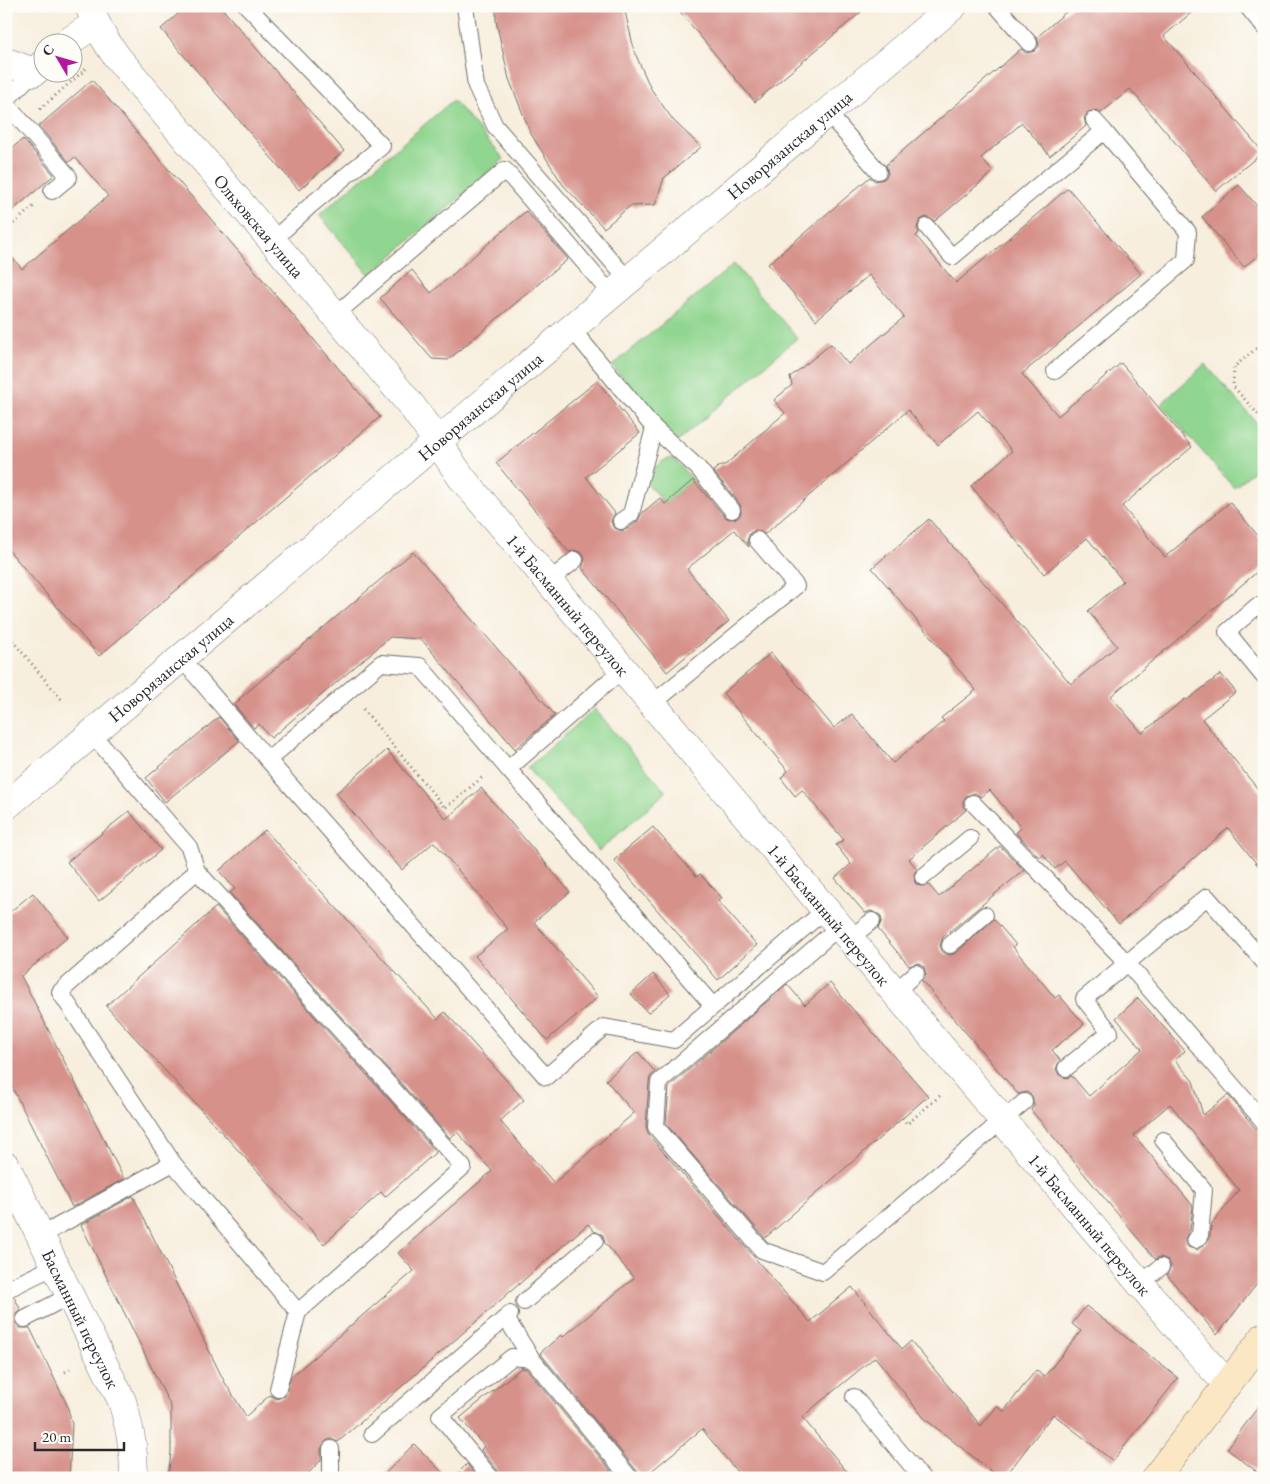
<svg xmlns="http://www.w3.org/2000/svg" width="1270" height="1484" font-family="'EB Garamond',serif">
<rect width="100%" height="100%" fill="#fdfcf7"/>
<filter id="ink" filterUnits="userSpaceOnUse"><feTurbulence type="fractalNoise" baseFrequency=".02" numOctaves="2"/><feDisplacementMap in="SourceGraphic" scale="10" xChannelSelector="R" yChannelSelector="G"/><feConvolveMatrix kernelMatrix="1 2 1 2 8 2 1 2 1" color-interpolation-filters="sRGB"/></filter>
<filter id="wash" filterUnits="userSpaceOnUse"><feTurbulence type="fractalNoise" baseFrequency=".0096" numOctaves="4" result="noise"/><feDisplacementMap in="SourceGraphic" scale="20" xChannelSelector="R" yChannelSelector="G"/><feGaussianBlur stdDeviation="1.12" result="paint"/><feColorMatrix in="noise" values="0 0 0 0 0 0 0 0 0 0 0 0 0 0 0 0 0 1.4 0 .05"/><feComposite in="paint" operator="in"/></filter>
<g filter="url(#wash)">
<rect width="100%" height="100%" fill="#f7eedd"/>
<g fill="#91d690" stroke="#5e805e">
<path d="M453 100 504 159 370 275 319 215Z"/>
<path d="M734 264 797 338 677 442 612 366Z"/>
<path d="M1205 364 1264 431V462L1234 488 1161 404Z"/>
<path d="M673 458 693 480 665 504 647 483V474L664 460Z"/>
<path d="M595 709 666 792 599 851 527 768Z"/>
</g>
<g id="blocks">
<g fill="#d6918a" fill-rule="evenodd">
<path d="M187 6H220L344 151 299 190 161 29Z"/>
<path d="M496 6H625L626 16 635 53 651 89 673 120 701 147 664 178 655 205 630 206 604 228 563 185 531 134 509 79 496 21Z"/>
<path d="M675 6H868L755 102Z"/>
<path d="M1073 6H1199L1164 36 1263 152 1216 191 1130 89 1101 113 1097 110 1088 112 1084 117 1086 126 1050 156 1022 123 981 158 993 172 935 221 926 217 920 220 917 228 919 233 916 236 956 283 1068 188 1141 274 1022 374 1058 416 1121 363 1192 447 1122 506 1165 557 1230 502 1264 543V566L1111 696 1142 733 1185 699 1187 700 1221 674 1236 692 1202 719 1264 797V873L1228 828 1119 924 1065 861 1055 869 1043 854 1039 857 1016 833 1021 828 990 790 981 797 975 793 966 796 963 801V806L966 810 909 859 917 869 914 874 915 883 920 886 929 885 939 897 1000 846 1024 870 943 937 940 946 942 951 946 954 951 955 956 953 994 919 1016 945 1013 947 1055 998 1059 995 1084 1024 1052 1050 1060 1060 1056 1069 1059 1075 1067 1078 1072 1076 1089 1096 1142 1049 1116 1018 1138 998 1185 1051 1175 1060 1193 1081 1203 1115 1228 1095 1256 1129 1264 1132V1275L1217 1335 1167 1275 1171 1266 1168 1260 1160 1257 1155 1259 1031 1110 1034 1105 1032 1096 1027 1092 1018 1094 922 981 926 976 924 967 919 963 909 966 878 929 882 920 880 915 871 911 865 913 835 878 851 864 836 845 844 840 802 790 795 796 781 778 788 771 723 693 771 653 834 728 852 714 893 763 944 721 941 718 976 690 872 568 929 519 1071 684 1117 646 1088 611 1123 581 1087 538 1044 574 971 486 1012 451 978 411 938 445 908 410 765 534 756 530 750 533 747 541 749 547 734 530 687 569 729 621 667 672 582 568 585 559 582 553 574 550 569 552 496 463 597 381 640 433 586 477 615 513 611 521 613 527 621 531 627 529 637 522 642 513 660 498 665 504 693 480 725 517 729 519 738 518 741 513 740 504 713 471 721 465H725L785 413 774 400 792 385 790 377 831 344 848 364 904 317 869 275 816 320 768 264 870 177 875 181 884 179 888 174 886 165 1021 49 1026 53 1035 51 1039 46 1037 37ZM1170 1104 1239 1190 1211 1225 1210 1236 1207 1242 1197 1250 1188 1247 1185 1242 1186 1237 1190 1230 1193 1206 1134 1135Z"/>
<path d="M92 80 380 417 99 656 6 547V250L22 269 108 196 75 157 69 162 39 126Z"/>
<path d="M23 139 54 175 6 216V153Z"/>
<path d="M1239 185 1264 214V250L1244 267 1202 217Z"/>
<path d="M526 211 568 259 448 360 432 359 380 298 412 270 431 293Z"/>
<path d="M413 552 555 715 515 749 421 639 390 637 271 738 259 724 254 728 234 705 240 700 239 699Z"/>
<path d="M219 717 239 741 165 802 146 778Z"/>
<path d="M387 750 446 819 481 788 570 892 534 922 598 997 547 1040 475 956 508 929 434 842 402 870 336 793Z"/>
<path d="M129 811 161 850 99 901 67 862Z"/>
<path d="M653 827 697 877 700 874 722 898 718 901 757 945 718 980 614 860Z"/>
<path d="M265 830 438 1019 445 1012 524 1100 500 1121 554 1183 634 1113 606 1080 638 1052 655 1072 650 1077 649 1081 646 1126 648 1134 810 1322 852 1287 902 1349 911 1341 981 1426 997 1406 1004 1411 1036 1370 1044 1377 1081 1331 1072 1324 1086 1306 1178 1378 1113 1461 1053 1414 1004 1478H1000L925 1419 875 1357 802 1417 852 1478H742L702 1429 643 1478H640L638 1472 540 1353 561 1335 563 1337 634 1278 605 1243 603 1235 594 1231 588 1224 338 1442 331 1439 326 1441 321 1449V1460L304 1478H168L171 1452V1407L81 1225 133 1196 224 1381 246 1416 270 1395 276 1399 285 1396 291 1377 414 1271 398 1253 492 1171 457 1132 450 1138 230 893 235 889 219 871Z"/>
<path d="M33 893 68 937 21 976 124 1179 72 1207 6 1075V915Z"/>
<path d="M216 907 436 1152 385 1197 381 1192 324 1244 106 1006Z"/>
<path d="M653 974 670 994 648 1013 631 994Z"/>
<path d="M830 983 928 1096 765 1238 666 1124 669 1087 787 984 805 1005Z"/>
<path d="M14 1297 21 1310 16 1314V1323L20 1328H30L67 1405 72 1424 69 1478H6V1300Z"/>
<path d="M521 1368 527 1369 617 1478H501L499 1472 481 1450 484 1446 460 1418Z"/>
<path d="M1264 1399V1477L1227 1449Z"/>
<path d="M414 1444 448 1478H381Z"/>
<path d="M467 1464 478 1478H453Z"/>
</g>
</g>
</g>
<g filter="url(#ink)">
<use href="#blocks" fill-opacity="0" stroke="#726f69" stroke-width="1"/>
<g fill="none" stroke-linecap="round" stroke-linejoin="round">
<g stroke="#726f69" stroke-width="18">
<g id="service">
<path d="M247 6 382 146 312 204 272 241"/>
<path d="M465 6 476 86 495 126 628 280"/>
<path d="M997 6 1029 43"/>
<path d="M1247 6 1264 27"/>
<path d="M6 100 34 72"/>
<path d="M6 103 69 177 52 191"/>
<path d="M827 112 878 171"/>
<path d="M927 227 952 257 1104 131 1094 120"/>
<path d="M335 315 505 170 611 294"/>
<path d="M571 328 654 428 631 514 621 521"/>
<path d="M1055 371 1186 260 1188 232 1104 131"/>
<path d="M654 428 698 468 732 510"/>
<path d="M549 581 575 560"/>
<path d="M1257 606 1227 632 1264 677"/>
<path d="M181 658 268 760 381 663 420 666 508 769 623 669"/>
<path d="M652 704 796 586 757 540"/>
<path d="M92 734 189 847 197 871 60 992 173 1163 298 1312 463 1167 197 871"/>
<path d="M268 760 546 1077 604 1027 674 1040 826 909"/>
<path d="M508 769 713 1006"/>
<path d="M973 803 1127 963 1084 999 1110 1032 1066 1068"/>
<path d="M923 877 970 838"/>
<path d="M840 926 659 1082 656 1127 762 1250 823 1272 1024 1102"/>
<path d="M850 938 872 921"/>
<path d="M950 945 985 915"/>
<path d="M1264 962 1207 897 1127 963 1264 1122"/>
<path d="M895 992 916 973"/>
<path d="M1163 1140 1204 1190 1200 1235 1195 1240"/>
<path d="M40 1236 173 1163"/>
<path d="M1141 1283 1161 1267"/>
<path d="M6 1290 55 1266"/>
<path d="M524 1302 595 1241"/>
<path d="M506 1318 532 1359"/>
<path d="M25 1319 69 1296"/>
<path d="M278 1389 298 1312"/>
<path d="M854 1397 922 1478"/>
<path d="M372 1434 510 1314"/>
<path d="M331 1478V1449"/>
<path d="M491 1478 440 1416 512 1357 532 1359 630 1478"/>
</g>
</g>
<g stroke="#726f69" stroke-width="29">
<g id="minor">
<path id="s1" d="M89 6C96 26 105 41 117 57L411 405 437 441"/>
<path d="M68 42 95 24"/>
<path d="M6 62 34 72 42 65"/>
<path id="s2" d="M6 1166 122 1401C130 1428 134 1449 134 1478"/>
</g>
</g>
<g stroke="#726f69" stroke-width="29">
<g id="tertiary">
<path id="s3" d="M437 441 461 477 1197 1351 1227 1384"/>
<path id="s4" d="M6 806 953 6"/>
</g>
</g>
<g stroke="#726f69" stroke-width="29">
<path id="secondary" d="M1155 1478 1264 1337"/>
</g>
<g stroke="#726f69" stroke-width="3" stroke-dasharray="1 4" stroke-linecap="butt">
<path d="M40 109 88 67"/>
<path d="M6 230 34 206"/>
<path d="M1264 342 1234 367 1233 386 1264 421"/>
<path d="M6 633 62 700"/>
<path d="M363 709 445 808 484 776"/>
<path d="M902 1118 907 1124 942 1094"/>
<path d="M65 1372 73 1368"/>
</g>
<use href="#service" stroke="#fff" stroke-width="16"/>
<use href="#minor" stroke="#fff" stroke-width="28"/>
<use href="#tertiary" stroke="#fff" stroke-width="28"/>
<use href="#secondary" stroke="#fbe7c3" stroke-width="28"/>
</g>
</g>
<g text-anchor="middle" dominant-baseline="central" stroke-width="4" stroke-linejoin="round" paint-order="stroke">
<g font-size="18" fill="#2b2b2b" stroke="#fdfcf7">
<text stroke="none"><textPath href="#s4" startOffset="1025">Новорязанская улица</textPath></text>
<text stroke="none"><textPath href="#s1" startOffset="279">Ольховская улица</textPath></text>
<text stroke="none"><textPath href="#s4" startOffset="620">Новорязанская улица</textPath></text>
<text stroke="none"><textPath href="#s3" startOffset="210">1-й Басманный переулок</textPath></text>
<text stroke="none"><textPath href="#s4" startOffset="215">Новорязанская улица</textPath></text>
<text stroke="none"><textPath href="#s3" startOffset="615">1-й Басманный переулок</textPath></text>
<text stroke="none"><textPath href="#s3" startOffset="1020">1-й Басманный переулок</textPath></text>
<text stroke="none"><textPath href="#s2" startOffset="170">Басманный переулок</textPath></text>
</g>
</g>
<rect width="1270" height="1484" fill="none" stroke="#fdfcf7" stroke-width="25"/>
<g transform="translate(58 58) rotate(308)"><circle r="24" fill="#fdfcf7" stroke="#a9a8a5"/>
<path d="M0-4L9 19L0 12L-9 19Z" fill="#b5179e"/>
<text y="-8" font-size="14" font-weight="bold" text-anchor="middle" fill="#2b2b2b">С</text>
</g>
<path d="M35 1442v8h89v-8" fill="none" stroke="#2b2b2b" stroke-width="2.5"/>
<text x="42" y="1442" font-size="15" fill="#2b2b2b" stroke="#fdfcf7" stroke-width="4" paint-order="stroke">20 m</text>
</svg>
